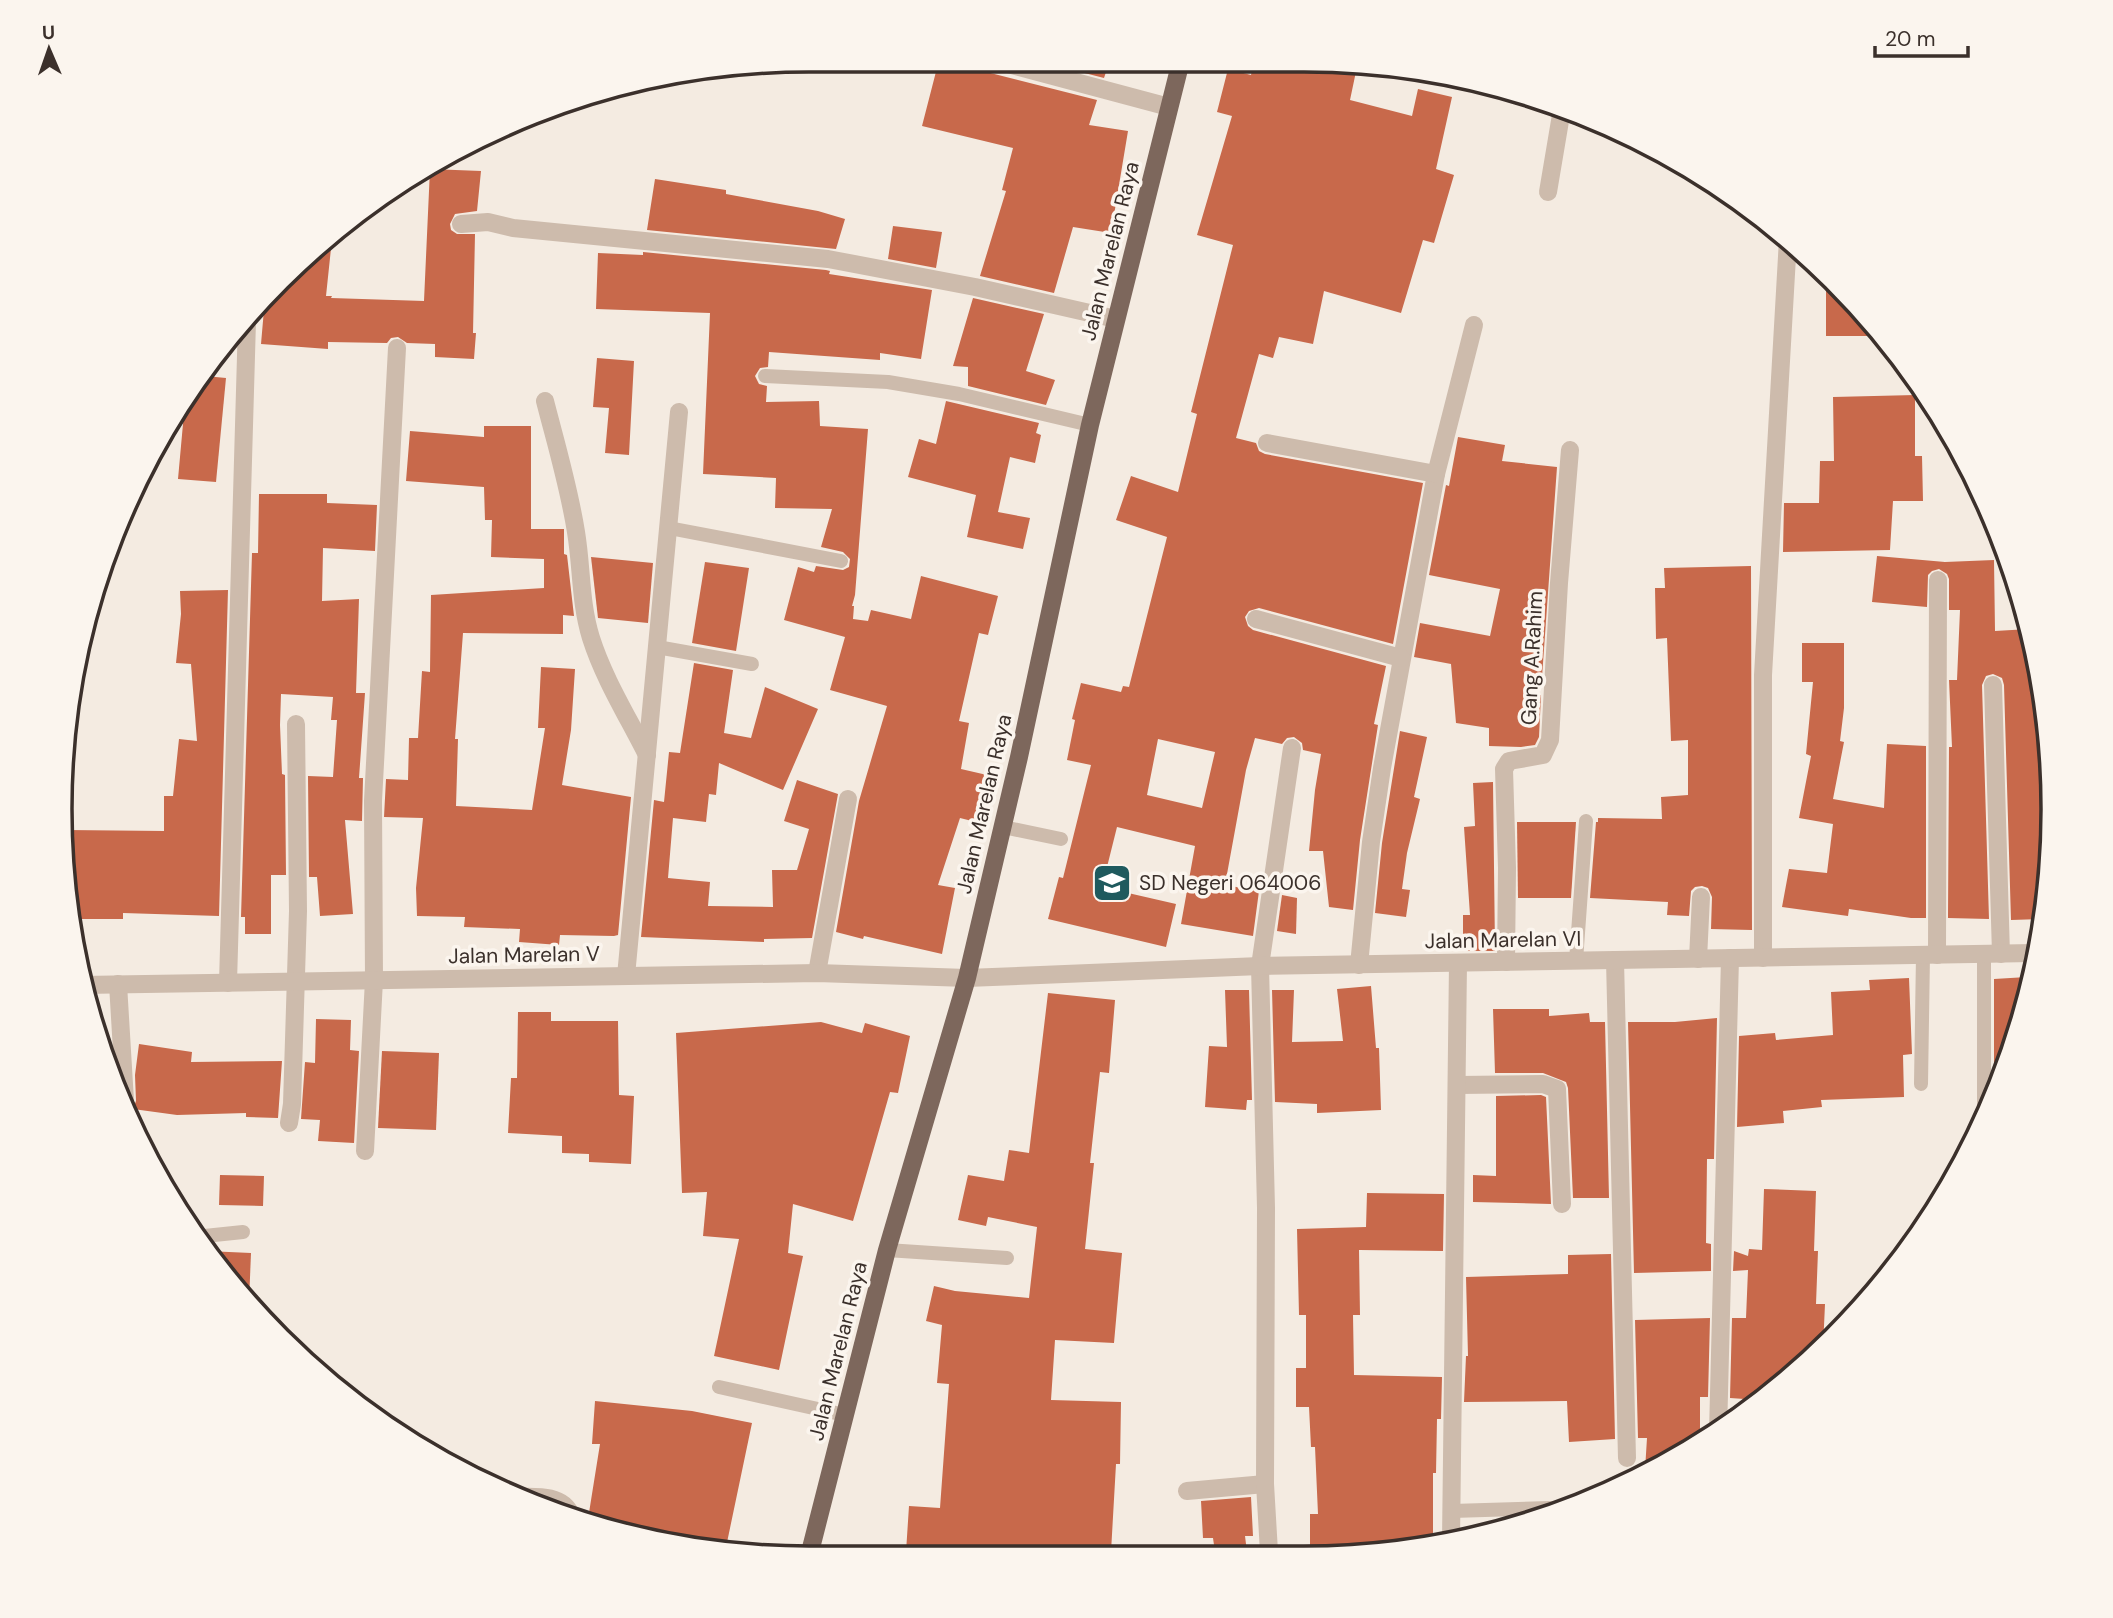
<svg xmlns="http://www.w3.org/2000/svg" width="2113" height="1618" font-family="'DM Sans',sans-serif">
<rect width="100%" height="100%" fill="#f4ebe1"/>
<g fill="#c8694b" fill-rule="evenodd">
<path d="M939 60 1097 100 1089 125 1128 131 1111 233 1073 227 1054 293 980 276 1006 191 1002 190 1013 148 922 126Z"/>
<path d="M1067 60H1110L1104 78 1065 68Z"/>
<path d="M1254 61 1358 62 1350 100 1412 116 1418 89 1452 97 1436 169 1454 175 1434 243 1423 240 1401 313 1324 291 1313 344 1279 337 1273 358 1259 354 1236 438 1256 443 1259 451 1265 454 1423 483 1393 644 1259 608 1249 611 1245 617 1248 626 1253 630 1386 666 1374 724 1378 725 1360 840 1353 910 1329 907 1323 851H1309L1315 790 1321 754 1303 750 1302 743 1294 737 1287 738 1282 744 1255 738 1246 770 1225 885 1259 891 1253 936 1181 924 1195 846 1117 827 1102 887 1176 904 1166 947 1048 919 1059 877 1063 878 1091 765 1067 760 1075 720 1072 719 1081 683 1121 692 1123 686 1129 687 1167 537 1116 520 1131 476 1178 492 1197 414 1191 412 1233 245 1197 235 1232 116 1217 112 1228 69 1251 75ZM1158 739 1215 752 1202 808 1147 795Z"/>
<path d="M430 169 481 171 477 211 455 214 450 224 451 230 457 234H475L473 333H476L474 359 435 357V344L407 343 398 337 391 338 387 343 328 342V349L261 344 265 298 279 279 332 239 326 296H332L331 298 424 301Z"/>
<path d="M655 179 726 190V194L818 211 845 219 836 249 647 230Z"/>
<path d="M893 226 942 232 936 268 888 259Z"/>
<path d="M643 252 826 270 830 271 829 274 932 290 921 359 880 353V360L769 352 768 367 760 368 755 376 759 384 767 386 766 402 819 401 820 426 868 429 855 595 852 606H854L853 619 868 621 871 610 911 619 921 576 998 596 988 635 979 633 959 721 969 723 961 769 987 775 976 822 960 818 938 885 955 888 942 954 864 936 863 939 836 932 859 801 887 706 830 690 845 637 784 620 798 567 814 572 816 566 843 570 849 567 850 559 843 552 821 547 832 509 775 508 776 478 703 474 710 313 596 309 598 253 643 255Z"/>
<path d="M1826 290 1843 291 1880 336H1826Z"/>
<path d="M973 298 1044 314 1026 371 1055 380 1046 405 968 386V367L953 366Z"/>
<path d="M597 358 634 361 629 455 605 453 609 408 593 407Z"/>
<path d="M205 376 226 378 216 482 178 479 185 402Z"/>
<path d="M1915 395V456H1922L1923 501H1893L1890 550 1783 552 1784 503H1819L1820 461H1834L1833 397Z"/>
<path d="M946 401 1039 423 1036 433 1041 435 1035 463 1010 457 998 512 1030 518 1023 549 967 537 976 495 908 477 919 439 936 444Z"/>
<path d="M484 426H531V529H564V554L567 555 574 616 563 615V634L463 633 455 739H458L456 806 532 810 545 728H538L541 667 575 669 571 730 562 785 631 797 618 935 614 936 560 935 559 945 519 942 520 929 464 927 465 917 417 916 416 888 423 818 384 817 386 779 408 780 409 738H418L422 671 430 672 431 595 544 588V559L491 557 492 520H485L484 487 406 481 410 431 484 437Z"/>
<path d="M1458 437 1505 445 1502 461 1557 467 1542 677 1539 695H1541L1539 737 1535 745 1521 747 1489 746V728L1456 723 1451 664 1414 657 1420 623 1490 636 1500 589 1429 575 1446 485 1449 486Z"/>
<path d="M259 494H327V503L377 505 375 551 323 548 322 601 359 599 356 693H365L359 778H363L362 821 345 820 353 914 320 916 317 877H309L308 776 333 777 337 720H331L333 697 281 694 280 725 282 774 285 775 286 875H271V934H245V917H241L252 553H258Z"/>
<path d="M1877 556 1945 562 1994 560 1995 631 2029 629 2039 663 2053 809 2043 919 2011 920 2004 685 2002 678 1993 674 1986 676 1982 685 1989 919 1948 918 1949 747H1952L1949 680H1957L1960 610H1949V579L1947 574 1939 569 1932 571 1928 575 1927 607 1872 602Z"/>
<path d="M591 557 653 563 648 623 598 618Z"/>
<path d="M705 562 749 568 736 651 692 643Z"/>
<path d="M1751 566 1752 930 1711 929 1712 897 1708 888 1702 886 1695 887 1691 891 1689 916 1667 915 1668 902 1590 898 1596 822H1598V818L1662 819 1661 797 1688 795V740L1671 741 1667 638 1656 639 1655 588H1665L1664 568Z"/>
<path d="M228 590 219 916 123 913V919H70L65 869 66 830 164 831V796H173L179 739 197 741 191 664 176 663 181 614 180 591Z"/>
<path d="M1802 643H1844V708L1840 741 1844 742 1833 799 1884 808 1887 744 1926 746V918H1911L1849 909 1848 916 1782 907 1789 869 1827 873 1833 824 1799 818 1811 756 1806 754 1813 682H1802Z"/>
<path d="M694 663 733 670 724 733 751 738 765 687 818 709 783 790 719 763 716 795 709 794 706 822 673 818 668 878 710 882 708 906 773 907 772 870H797L809 829 784 821 797 780 838 794 812 938 764 939V942L641 937 654 800 664 802 669 752 680 753Z"/>
<path d="M1400 731 1427 737 1414 797 1420 799 1407 853 1402 889 1410 890 1406 917 1375 913 1382 843Z"/>
<path d="M1493 782 1495 951H1463V915H1470L1464 827 1475 826 1473 783Z"/>
<path d="M1517 822H1576L1571 898H1518Z"/>
<path d="M1282 895 1297 898 1296 934 1277 931Z"/>
<path d="M2027 977 2028 993 2000 1084 1994 1083V979Z"/>
<path d="M1909 978 1912 1054 1903 1055 1904 1097 1821 1100 1822 1107 1783 1111 1784 1123 1737 1127 1739 1036 1775 1033 1776 1040 1833 1035 1831 992 1870 990 1869 980Z"/>
<path d="M1371 986 1376 1048H1379L1381 1110 1317 1113V1104L1275 1102 1272 990H1294L1292 1042 1343 1041 1337 989Z"/>
<path d="M1225 990H1249L1252 1100H1247L1246 1110 1205 1107 1209 1046 1227 1047Z"/>
<path d="M1048 993 1115 1000 1109 1073 1100 1072 1090 1163H1094L1085 1249 1122 1253 1114 1343 1055 1340 1051 1400 1121 1402 1120 1464H1116L1111 1552H906L909 1506 940 1508 949 1384 937 1383 942 1325 926 1321 934 1286 955 1291 1029 1298 1037 1227 988 1217 986 1226 958 1220 968 1175 1004 1181 1009 1150 1029 1153Z"/>
<path d="M1493 1009H1549V1016L1589 1013 1590 1022H1605L1609 1198H1573L1568 1088 1566 1082 1543 1073H1495Z"/>
<path d="M518 1012H551V1021H618L619 1095 634 1096 631 1164 589 1162V1154L562 1153V1136L508 1133 511 1078H517Z"/>
<path d="M1717 1018 1714 1159H1707L1706 1243 1711 1244V1271L1634 1273 1628 1022H1675Z"/>
<path d="M316 1019 351 1020 350 1050 359 1051 354 1143 318 1141 320 1120 301 1119 305 1062 315 1063Z"/>
<path d="M821 1022 862 1033 865 1023 910 1036 898 1093 890 1092 853 1221 793 1204 788 1253 803 1256 779 1370 714 1356 739 1239 703 1236 707 1192 682 1193 676 1033Z"/>
<path d="M139 1044 192 1052 191 1062 282 1061 278 1118 246 1117V1113L177 1115 133 1109 136 1101 135 1075Z"/>
<path d="M382 1051 439 1053 436 1130 378 1128Z"/>
<path d="M1541 1095 1546 1097 1551 1204 1473 1202V1175L1496 1176V1096Z"/>
<path d="M220 1175 264 1176 263 1206 219 1205Z"/>
<path d="M1764 1189 1816 1191 1814 1251H1818L1816 1304H1825L1823 1348 1759 1400 1730 1398 1732 1318H1746L1748 1270 1733 1271 1734 1251 1748 1256 1749 1249 1762 1250Z"/>
<path d="M1367 1193 1444 1194 1443 1251 1359 1250 1360 1315H1353L1354 1375 1442 1377 1441 1419H1437L1436 1473H1433V1545L1401 1552H1310V1514H1318L1315 1447H1311L1309 1407H1296V1368H1306V1315H1299L1297 1229 1366 1227Z"/>
<path d="M207 1251 251 1253 249 1302 233 1283Z"/>
<path d="M1611 1254 1615 1439 1569 1442 1567 1401 1464 1402 1466 1356H1468L1466 1277 1568 1274V1255Z"/>
<path d="M1710 1318 1708 1397H1700V1431H1696L1695 1445 1645 1470 1647 1438H1638L1635 1320Z"/>
<path d="M595 1401 692 1411 752 1423 725 1552H711L588 1519 600 1444H592Z"/>
<path d="M1251 1497 1253 1536H1245L1247 1552H1215L1213 1538H1203L1201 1501Z"/>
</g>
<g fill="none" stroke-linecap="round" stroke-linejoin="round">
<g stroke="#cdbbac" stroke-width="14">
<path d="M765 376 888 382 959 394 1090 425"/>
<path d="M669 528 841 561"/>
<path d="M657 647 752 664"/>
<path d="M1003 827 1061 839"/>
<path d="M1576 961 1586 821"/>
<path d="M1921 1084 1923 955"/>
<path d="M1984 1113V954"/>
<path d="M195 1237 243 1232"/>
<path d="M887 1250 1007 1258"/>
<path d="M719 1387 845 1415"/>
<path d="M1452 1511 1550 1508"/>
</g>
<g stroke="#cdbbac" stroke-width="18">
<path d="M993 60 1169 107"/>
<path d="M1548 192 1562 109"/>
<path d="M461 224 488 222 513 228 828 259 975 287 1116 319"/>
<path d="M545 401C556 444 569 487 576 532 582 568 580 603 591 638 604 679 628 717 647 755"/>
<path d="M1267 443 1436 474 1382 768 1371 842 1359 965"/>
<path d="M1436 474 1474 325"/>
<path d="M1256 619 1401 658"/>
<path d="M1993 685 2001 954"/>
<path d="M1937 955 1938 580"/>
<path d="M1763 958V675L1788 239"/>
<path d="M1698 959 1701 897"/>
<path d="M1615 960 1627 1458"/>
<path d="M1506 962 1507 868 1504 769 1509 761 1543 755 1550 740 1559 583 1570 450"/>
<path d="M817 973 848 799"/>
<path d="M626 976 679 412"/>
<path d="M228 983 247 321"/>
<path d="M118 984 125 1101"/>
<path d="M1458 1085 1543 1084 1557 1089 1562 1204"/>
<path d="M289 1123 292 1104 298 911 296 724"/>
<path d="M365 1151 374 980 373 801 397 348"/>
<path d="M1718 1433 1730 958"/>
<path d="M1187 1491 1265 1484"/>
<path d="M513 1497C533 1497 562 1493 571 1515"/>
<path d="M1451 1541 1458 963"/>
<path d="M1269 1552 1265 1484 1266 1208 1260 966 1292 748"/>
</g>
<path stroke="#cdbbac" stroke-width="18" d="M82 985 817 973 967 978 1260 966 2039 953"/>
<path stroke="#7d675c" stroke-width="18" d="M810 1552 887 1250 967 978 1019 757 1090 425 1181 61"/>
</g>
<defs>
<g id="school-square" transform="scale(2.0125)"><rect x="-9" y="-9" width="18" height="18" rx="4" fill="#1f5a5e" stroke="#fbf5ee"/><path d="M0-5L7-2L0 1L-7-2ZM-4 1L0 2.5L4 1V4Q0 6-4 4Z" fill="#fff"/></g>
</defs>
<g fill-rule="evenodd">
<use href="#school-square" x="1112" y="883"/>
</g>
<g text-anchor="middle" dominant-baseline="central" stroke-width="7" stroke-linejoin="round" paint-order="stroke">
<g font-size="21" fill="#3b302b" stroke="#fbf5ee">
<text transform="translate(1110 251) rotate(-76)">Jalan Marelan Raya</text>
<text transform="translate(1532 658) rotate(-87)">Gang A.Rahim</text>
<text transform="translate(984 804) rotate(-77)">Jalan Marelan Raya</text>
<text transform="translate(1503 940) rotate(-1)">Jalan Marelan VI</text>
<text transform="translate(524 955) rotate(-1)">Jalan Marelan V</text>
<text transform="translate(838 1351) rotate(-76)">Jalan Marelan Raya</text>
</g>
<g font-size="21" fill="#3b302b" stroke="#fbf5ee" text-anchor="start">
<text x="1139" y="883">SD Negeri 064006</text>
</g>
</g>
<path d="M0 0H2113V1618H0ZM809 72H1304A737 737 0 0 1 2041 809V809A737 737 0 0 1 1304 1546H809A737 737 0 0 1 72 809V809A737 737 0 0 1 809 72Z" fill="#fbf5ee" fill-rule="evenodd"/>
<path fill="none" stroke="#3b302b" stroke-width="3.5" d="M809 72H1304A737 737 0 0 1 2041 809V809A737 737 0 0 1 1304 1546H809A737 737 0 0 1 72 809V809A737 737 0 0 1 809 72Z"/>
<g transform="translate(49 49) rotate(358)" stroke="#fbf5ee" stroke-width="5" paint-order="stroke">
<path d="M0-5L12 26L0 18L-12 26Z" fill="#3b302b"/>
<text y="-10" font-size="19" font-weight="bold" text-anchor="middle" fill="#3b302b">U</text>
</g>
<path d="M1875 46v10h93v-10" fill="none" stroke="#3b302b" stroke-width="3.5"/>
<text x="1885" y="46" font-size="21" fill="#3b302b" stroke="#fbf5ee" stroke-width="5" paint-order="stroke">20 m</text>
</svg>
